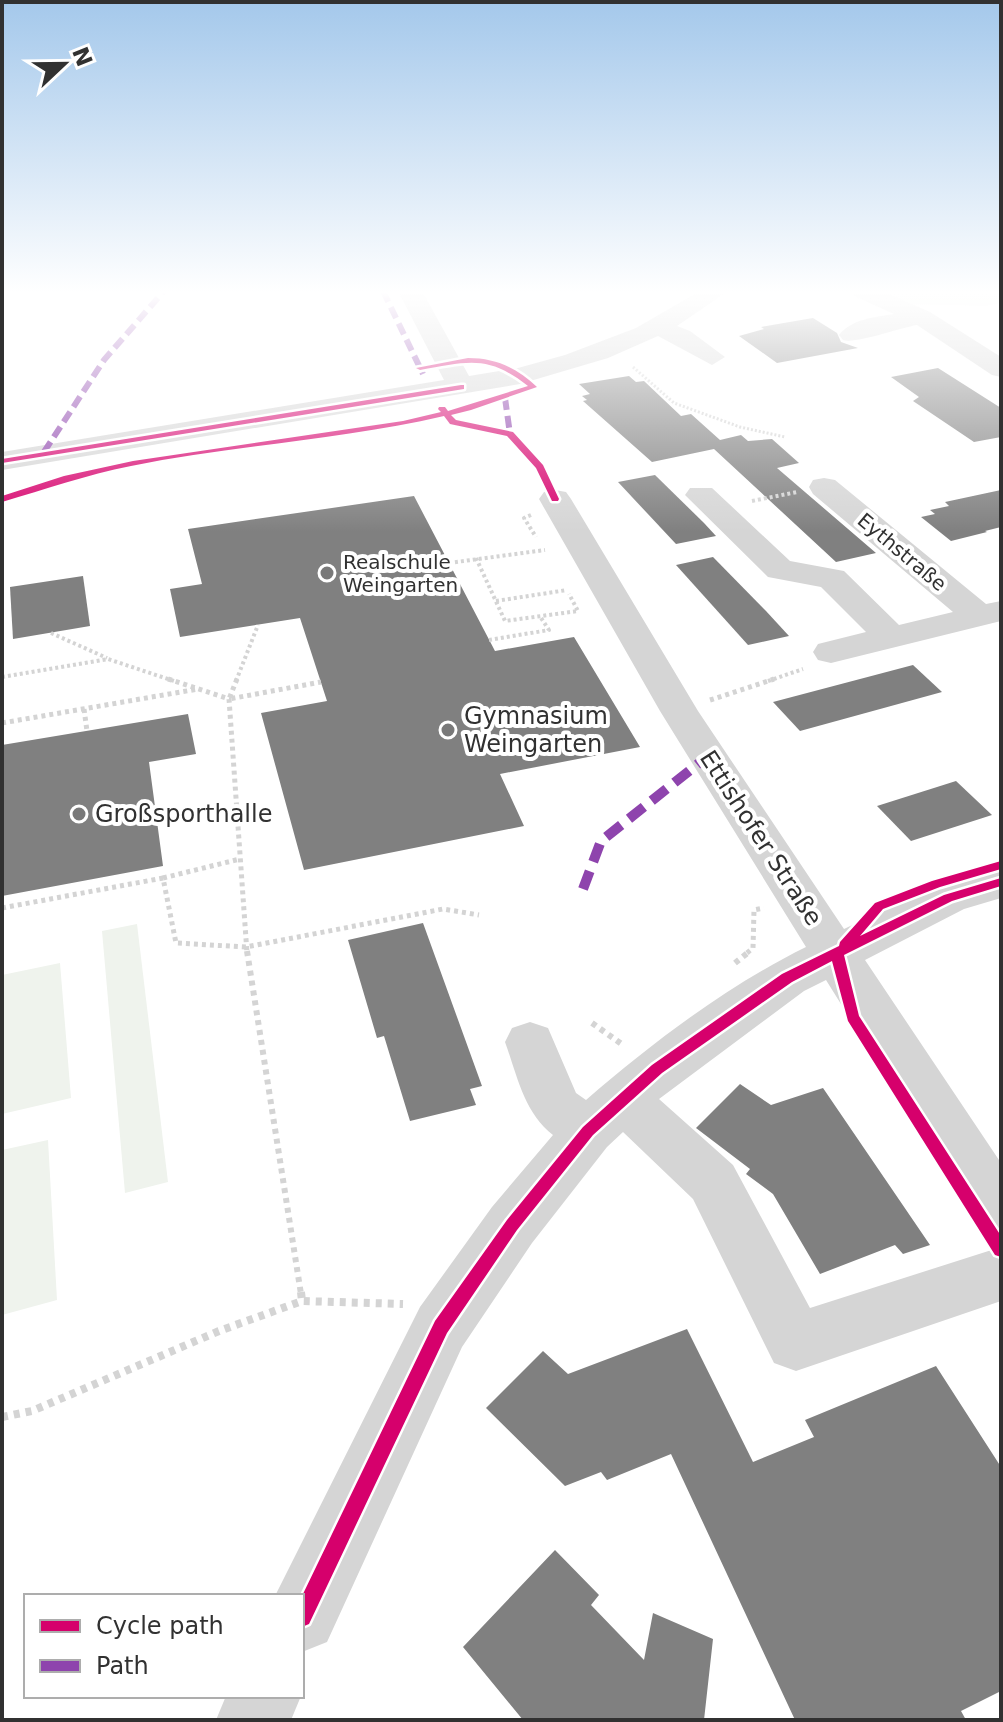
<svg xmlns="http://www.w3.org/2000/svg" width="1003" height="1722" font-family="'DejaVu Sans',sans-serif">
<rect width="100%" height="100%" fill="#fff"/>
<g fill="#eff3ed">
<path d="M877 291H1001V303L986 306 905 304Z"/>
<path d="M137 924 168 1182 125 1193 102 931Z"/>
<path d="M60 963 71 1098 2 1114V975Z"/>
<path d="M48 1140 57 1300 2 1315V1150Z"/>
</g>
<g fill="#808080">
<path d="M813 318 837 333 841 342 858 348 777 363 739 336 764 329 761 327Z"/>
<path d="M938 368 1001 408V437L974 442 913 401 919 397 891 377Z"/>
<path d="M629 376 636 382 644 381 681 416 691 414 720 440 741 435 748 441 772 439 799 463 777 468 876 553 836 562 714 449 652 462 583 401 587 400 582 396 590 394 579 384Z"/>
<path d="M655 475 704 523 716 536 676 544 618 482Z"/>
<path d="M1001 490V527L985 531 987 532 951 541 921 517 935 514 930 510 949 506 945 502Z"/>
<path d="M414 496 495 651 574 637 640 747 500 774 524 826 304 870 261 713 327 701 300 618 180 637 170 589 202 584 188 529Z"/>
<path d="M713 557 766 611 789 636 748 645 676 565Z"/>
<path d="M83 576 90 626 13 639 10 587Z"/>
<path d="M913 665 942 692 800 731 773 702Z"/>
<path d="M188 714 196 754 149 762 163 866 2 896V745Z"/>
<path d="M956 781 992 815 911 841 877 806Z"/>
<path d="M423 923 482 1086 470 1089 476 1105 410 1121 384 1036 377 1038 348 940Z"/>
<path d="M740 1084 771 1105 823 1088 930 1245 903 1254 895 1245 820 1274 773 1194 746 1174 750 1169 696 1128Z"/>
<path d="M687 1329 753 1462 814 1437 805 1420 936 1366 1001 1467V1691L961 1711 966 1720H795L671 1454 607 1480 601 1472 565 1486 486 1408 543 1351 568 1374Z"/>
<path d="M555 1550 599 1595 591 1605 644 1660 653 1613 713 1639 704 1720H523L463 1647Z"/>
</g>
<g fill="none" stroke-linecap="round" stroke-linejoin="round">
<path stroke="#d4d4d4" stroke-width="3" stroke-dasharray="2 2" stroke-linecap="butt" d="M633 367 674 403 740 427 785 437"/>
<g stroke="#d4d4d4" stroke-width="4" stroke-dasharray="3 3" stroke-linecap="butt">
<path d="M752 501 797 492"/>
<path d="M531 515 524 518 536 537"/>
<path d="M476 558 505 621 578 611 569 594"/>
<path d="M449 563 545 550"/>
<path d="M496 601 567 590"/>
<path d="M51 633 107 658"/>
<path d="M489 640 549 630 541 618"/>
<path d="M2 677 108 659 174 681"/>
<path d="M236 681 258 625"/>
<path d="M768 681 803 669"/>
</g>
<g stroke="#d4d4d4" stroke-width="5" stroke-dasharray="4 4" stroke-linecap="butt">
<path d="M168 679 229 699 247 953"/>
<path d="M237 679 229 699 321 682"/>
<path d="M710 700 774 679"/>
<path d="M84 709 87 731"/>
<path d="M2 723 198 689"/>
<path d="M163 878 240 859"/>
<path d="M2 908 163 878 176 943 246 947 443 909 479 915"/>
<path d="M747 953 753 948 754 910 764 908"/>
</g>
<g stroke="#d4d4d4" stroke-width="6" stroke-dasharray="5 5" stroke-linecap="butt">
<path d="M247 951 301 1294"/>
<path d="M735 963 750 951"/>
<path d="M592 1023 623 1045"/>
</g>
<g stroke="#d4d4d4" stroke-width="8" stroke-dasharray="6 6" stroke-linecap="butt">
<path d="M301 1292 302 1301"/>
<path d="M2 1417 32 1411 219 1331 302 1301 403 1304"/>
</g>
<g fill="#d5d5d5" fill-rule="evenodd">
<path d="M398 291H422L469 376 518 368 565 355 636 328 700 291H728L677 326 690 331 725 357 712 365 658 336 608 358 520 384 2 470V452L444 380Z"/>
<path d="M850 291H882L930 312 1001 357V377L992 375 917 325C899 328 856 344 843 340L839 335C851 319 876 317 894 314L854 296Z"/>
<path d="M824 478 835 480 986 604 1001 601V621L831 663 818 660 813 652 818 644 866 632 821 587 768 577 685 495 690 488H712L790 561 844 571 899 625 953 612 813 494 809 487 813 480Z"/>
<path d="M555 490 566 492 571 499 698 711 844 929 932 887 1001 866V898L964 909 865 960 1001 1163V1236L981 1229 826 980 804 991 659 1099 733 1165 810 1308 1001 1247V1301L796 1371 774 1363 693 1199 623 1132 607 1147 532 1243 462 1347 327 1642 302 1652V1596H275L277 1592 420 1307 492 1207 553 1135C524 1113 517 1075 505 1042L512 1028 530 1022 548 1028 576 1093 586 1100C653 1042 727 986 806 947L660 711 539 499 544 492Z"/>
<path d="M226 1696H301L291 1720H216Z"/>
</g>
<g stroke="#8e44ad" stroke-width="6" stroke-dasharray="12 6" stroke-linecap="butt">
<path d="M383 291 423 374"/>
<path d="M505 398 510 434"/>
<path d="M44 452 104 360 164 291"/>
</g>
<path stroke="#8e44ad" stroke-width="10" stroke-dasharray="19 10" stroke-linecap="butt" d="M583 889 601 841 708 756"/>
<g stroke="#fff" stroke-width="5">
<g id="cycleway">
<path d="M468 358C496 358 517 368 537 387L471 410 451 415 456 420 513 432 543 465 559 499 558 501H552L536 468 507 436 450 424 444 416C341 440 235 445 131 466 86 475 46 489 2 502V496L64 476 133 461 403 421 441 412 438 409 439 407H445L448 411 528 386C487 354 468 362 420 370L416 368Z"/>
<path d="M461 385H464V389L2 463V459Z"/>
<path d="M1001 861V869L940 887 883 909 860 936 944 895 1001 878V886L952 901 844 955 859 1016 1001 1236V1257L995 1255 848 1021 832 961 792 982 662 1073 593 1135 517 1230 447 1333 309 1624 302 1627V1596L435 1321 507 1220 583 1127 652 1065 782 974 839 946 840 942 875 903 932 881Z"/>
</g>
</g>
<use href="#cycleway" fill="#d6006c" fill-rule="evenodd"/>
</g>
<linearGradient id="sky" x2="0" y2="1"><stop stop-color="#a4c8eb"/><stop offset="0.55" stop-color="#fff"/><stop offset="1" stop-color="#fff" stop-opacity="0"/></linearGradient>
<rect width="1003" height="532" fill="url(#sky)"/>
<g fill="#797979" stroke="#fff" stroke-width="3">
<circle cx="327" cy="573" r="8"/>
<circle cx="448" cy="730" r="8"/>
<circle cx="79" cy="814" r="8"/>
</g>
<g text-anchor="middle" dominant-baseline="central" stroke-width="8" stroke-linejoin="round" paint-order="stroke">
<g font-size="20" fill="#313131" stroke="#fff">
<text transform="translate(902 552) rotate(40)">Eythstraße</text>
</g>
<g font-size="20" fill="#313131" stroke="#fff" text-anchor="start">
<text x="343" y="562">Realschule<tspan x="343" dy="23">Weingarten</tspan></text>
</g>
<g font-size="24" fill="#313131" stroke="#fff" text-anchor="start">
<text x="464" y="716">Gymnasium<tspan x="464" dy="28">Weingarten</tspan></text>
<text x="95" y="814">Großsporthalle</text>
</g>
<g font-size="24" fill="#313131" stroke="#fff">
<text transform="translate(761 838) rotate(57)">Ettishofer Straße</text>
</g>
</g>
<rect width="1003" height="1722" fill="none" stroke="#313131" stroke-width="8"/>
<rect x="24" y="1594" width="280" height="104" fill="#ffffff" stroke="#adadad" stroke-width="2"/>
<rect x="40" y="1620" width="40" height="12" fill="#d6006c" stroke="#adadad" stroke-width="2"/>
<text x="96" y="1634" font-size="24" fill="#313131">Cycle path</text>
<rect x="40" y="1660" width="40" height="12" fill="#8e44ad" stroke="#adadad" stroke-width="2"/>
<text x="96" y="1674" font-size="24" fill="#313131">Path</text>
<g transform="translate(64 64) rotate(68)" stroke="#ffffff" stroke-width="6" paint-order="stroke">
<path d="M0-6L14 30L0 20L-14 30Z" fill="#313131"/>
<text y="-12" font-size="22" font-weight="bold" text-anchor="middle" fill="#313131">N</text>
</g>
</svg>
